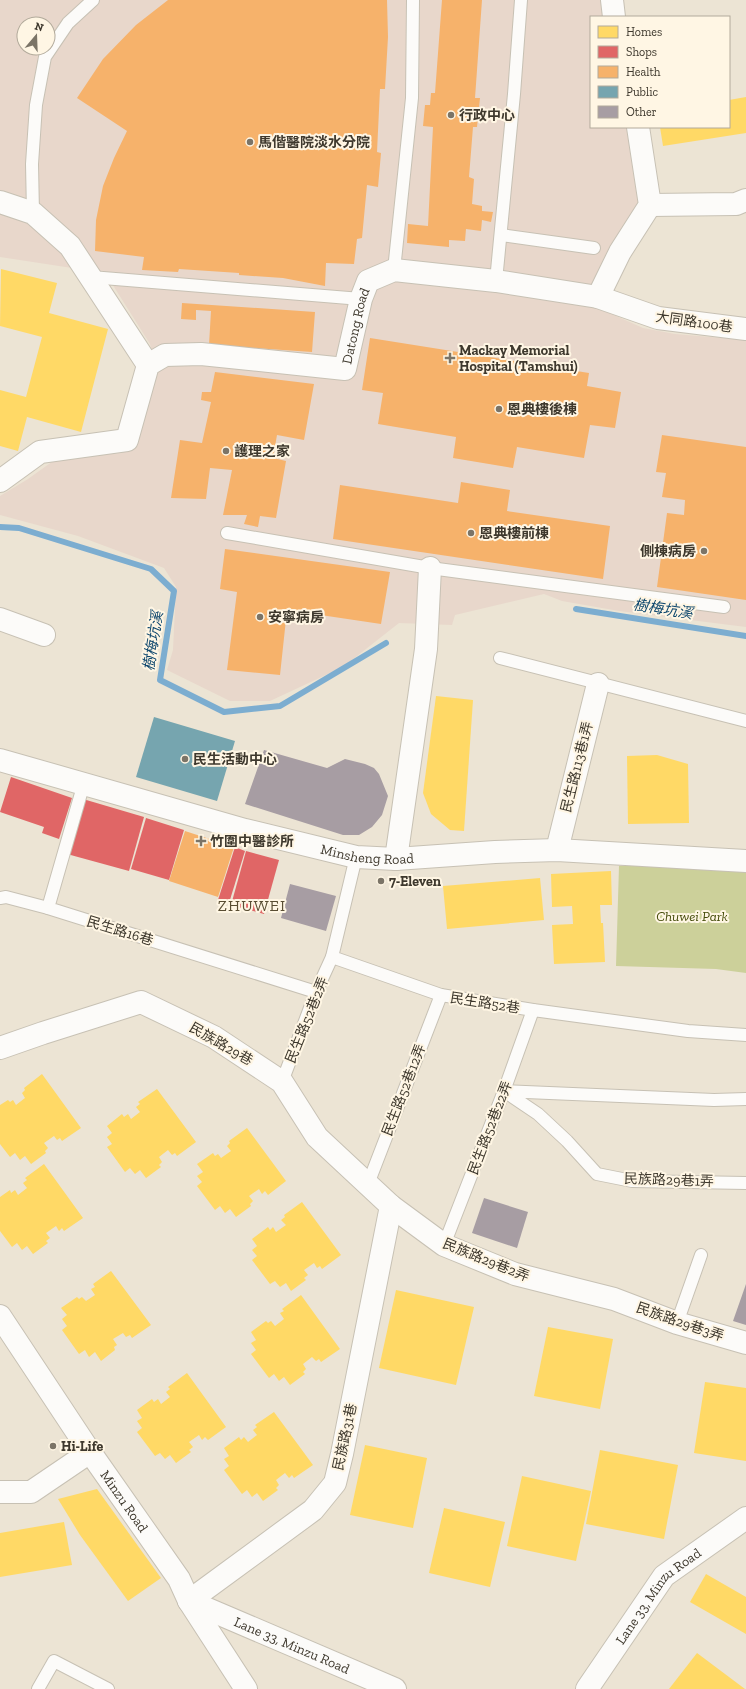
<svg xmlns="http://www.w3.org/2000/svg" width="746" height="1689" font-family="'Zilla Slab','Noto Sans TC',serif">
<rect width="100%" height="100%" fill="#ece4d4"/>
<path fill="#e8d7cb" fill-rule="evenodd" d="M0 0H600L607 17H591V127H627L633 136 639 205 596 307 643 328 675 334 746 340V627L619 611 562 601 544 594 455 615 452 625 399 623 343 667 270 701H230L167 670 173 650 176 587 164 568 78 536 0 515V496L28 479 56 459 122 453 137 440 158 372 150 344 104 271 72 268 0 257ZM24 24H48V48H24Z"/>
<path fill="#ccd09a" d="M693 865 746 871V973L716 969 616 966 619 866Z"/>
<g fill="#ffd966">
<path d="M746 97V133L663 146 660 127H729V100Z"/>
<path d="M1 269 57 283 49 313 108 329 81 432 27 417 18 451 0 446V390L26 397 42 337 0 326Z"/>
<path d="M436 696 473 700 464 831 450 830 431 814 423 793Z"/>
<path d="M657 755 688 764 689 823 628 824 627 756Z"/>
<path d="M611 871 612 905H600L601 923H603L605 962 554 964 552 925 573 924 572 906 552 907 551 874Z"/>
<path d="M540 878 544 920 447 929 443 886Z"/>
<path d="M42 1074 81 1128 62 1141 60 1138 57 1140 54 1136 44 1143 48 1148 45 1151 46 1153 31 1164 25 1156 20 1160 15 1153 10 1157 0 1144V1105L8 1100 10 1102 13 1100 16 1105 25 1098 22 1093 25 1090 24 1088Z"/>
<path d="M157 1089 196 1142 177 1156 175 1153 172 1155 168 1150 159 1157 162 1162 159 1165 161 1167 146 1178 140 1170 135 1174 130 1168 125 1172 107 1147 112 1144 107 1137 112 1133 107 1126 122 1114 124 1117 128 1114 131 1119 140 1112 136 1107 140 1104 138 1102Z"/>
<path d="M247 1128 286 1181 268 1195 265 1191 262 1194 259 1189 249 1196 253 1201 250 1204 251 1206 236 1217 230 1209 225 1213 220 1206 215 1210 197 1186 202 1182 197 1176 203 1172 197 1164 213 1153 215 1156 218 1154 221 1158 231 1151 227 1146 230 1143 229 1141Z"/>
<path d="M44 1164 83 1218 64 1231 62 1228 59 1231 56 1226 46 1233 50 1238 46 1241 48 1243 33 1254 27 1246 22 1250 17 1243 12 1247 0 1231V1197L10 1190 11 1193 15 1190 18 1195 27 1188 23 1183 27 1180 25 1178Z"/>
<path d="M302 1202 341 1255 322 1269 320 1266 317 1268 314 1263 304 1270 308 1275 304 1278 306 1280 291 1291 286 1283 280 1287 275 1281 270 1284 252 1260 257 1256 252 1250 257 1246 252 1239 268 1227 270 1230 273 1227 276 1232 286 1225 281 1220 285 1217 284 1215Z"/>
<path d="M111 1271 151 1325 132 1338 130 1335 126 1337 123 1333 113 1339 117 1345 114 1347 115 1350 101 1361 95 1352 89 1357 85 1350 79 1354 62 1330 67 1326 62 1319 67 1315 61 1308 77 1297 79 1299 82 1297 86 1301 95 1295 91 1289 95 1287 93 1284Z"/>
<path d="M396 1290 474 1307 456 1385 379 1368Z"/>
<path d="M301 1295 340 1349 321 1362 319 1359 316 1361 312 1357 303 1364 306 1369 303 1372 305 1374 290 1385 284 1377 279 1381 274 1374 269 1378 251 1354 256 1350 251 1343 256 1340 251 1332 266 1321 268 1323 271 1321 275 1326 284 1319 280 1313 284 1311 282 1309Z"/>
<path d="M548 1327 613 1339 600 1409 534 1396Z"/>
<path d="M187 1373 226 1427 208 1440 205 1437 202 1440 199 1435 189 1442 193 1447 189 1450 191 1452 176 1463 170 1455 165 1459 160 1453 155 1456 137 1432 142 1428 137 1421 142 1418 137 1410 152 1399 154 1402 158 1399 161 1404 170 1397 166 1392 170 1389 168 1387Z"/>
<path d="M705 1382 746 1388V1461L694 1453Z"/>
<path d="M274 1412 313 1465 294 1478 292 1475 289 1478 285 1473 276 1480 279 1485 276 1488 278 1490 263 1501 257 1493 252 1497 247 1490 242 1494 224 1470 229 1466 224 1459 229 1456 224 1448 239 1437 241 1440 244 1437 248 1442 257 1435 253 1430 257 1427 255 1425Z"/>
<path d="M365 1445 427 1458 413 1528 350 1515Z"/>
<path d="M600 1450 678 1465 664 1539 586 1524Z"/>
<path d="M522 1476 591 1491 576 1561 507 1546Z"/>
<path d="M97 1489 161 1578 128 1601 80 1535 58 1499Z"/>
<path d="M444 1508 505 1522 490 1587 429 1573Z"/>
<path d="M64 1522 72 1565 0 1577V1533Z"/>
<path d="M706 1574 746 1597V1634L690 1602Z"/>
<path d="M697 1653 745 1689H669Z"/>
</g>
<g fill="#e06666">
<path d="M11 777 72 798 59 839 42 833 44 827 0 812Z"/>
<path d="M83 799 144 817 129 871 67 854Z"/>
<path d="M146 818 184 830 169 880 131 869Z"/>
<path d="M235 847 245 851 229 903 218 900Z"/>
<path d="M246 851 279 860 264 914 231 905Z"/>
</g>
<g fill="#f6b26b">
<path d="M168 0H387L388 37 385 89H380L377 152 381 153 378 187 367 185 362 238 357 239 354 264 326 263 325 286 283 278 239 275V273L179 269 178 272 142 270 144 257 95 251 96 220 103 186 114 158 127 131 77 98 103 59 136 25Z"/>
<path d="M442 0H482L475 98H480L477 127H473L469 177 474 179 472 204 482 206V211L493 212 491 222 482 220 481 231 466 229 465 241 449 240V247L407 243 408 224 428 226 433 127 423 126 425 105H430L431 93H435Z"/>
<path d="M182 303 315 312 312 352 209 345 211 311 196 310V320L181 319Z"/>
<path d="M370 338 589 373 587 386 621 392 615 428 590 425 584 458 517 447 513 468 453 458 456 437 378 424 383 393 362 390Z"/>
<path d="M215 372 314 384 304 440 277 435 273 458 286 461 276 518 260 516 258 527 244 524 247 515H223L232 470 210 468 206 499 171 498 180 440 202 443 211 402 201 400 202 392H211Z"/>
<path d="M662 435 746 447V600L657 587 667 513 684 515 685 500 662 497 666 473 656 472Z"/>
<path d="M461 482 510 490 507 511 610 526 603 579 333 539 340 485 458 503Z"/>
<path d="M225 549 390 572 381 624 287 610 280 675 227 670 237 592 220 589Z"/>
<path d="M185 831 234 847 218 897 169 881Z"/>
</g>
<path fill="#76a5af" d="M154 717 235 741 217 801 136 777Z"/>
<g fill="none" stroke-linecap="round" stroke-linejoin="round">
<g stroke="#7cadd0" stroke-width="6">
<path d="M0 527 19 528 151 569 174 591 160 680 224 712 280 706 386 643"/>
<path d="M576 609 746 636"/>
</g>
</g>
<g fill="#a79da3">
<path d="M264 750 327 768 345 759 365 764 374 768 379 774 388 796 382 815 372 827 359 835H343L245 804Z"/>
<path d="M290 884 336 896 326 931 281 918Z"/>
<path d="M484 1198 528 1212 517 1248 472 1233Z"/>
<path d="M746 1284V1325L733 1321Z"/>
</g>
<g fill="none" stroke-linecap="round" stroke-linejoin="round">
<g stroke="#c7c1b4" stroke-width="14">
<g id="service">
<path d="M33 213 32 164 36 105 45 57 68 23 93 0"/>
<path d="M501 235 594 248"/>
<path d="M394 270 412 98 413 0"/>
<path d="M91 277 361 299"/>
<path d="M496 281 514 94 521 0"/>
<path d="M227 533 430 568 724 607"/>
<path d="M500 658 746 721"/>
<path d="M84 783 48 908 316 992"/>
<path d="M356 857 332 957 441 995 533 1010 688 1031 746 1035"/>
<path d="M0 898 6 897 48 908"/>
<path d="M282 1082 316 992 332 957"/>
<path d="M504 1091 538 1114 567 1141 597 1174 632 1181 746 1183"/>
<path d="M504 1091 714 1100 746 1099"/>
<path d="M368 1184 441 995"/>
<path d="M444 1245 504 1091 533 1010"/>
<path d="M677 1323 701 1255"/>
<path d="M38 1689 54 1661 108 1689"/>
</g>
</g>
<g stroke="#c7c1b4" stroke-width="24">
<g id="minor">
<path d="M612 0 614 17"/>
<path d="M0 202 33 213 70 246 148 365"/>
<path d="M650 205 736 204 746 200"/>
<path d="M598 297 620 252 650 205 638 127"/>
<path id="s1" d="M0 481 40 452 127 440 148 365 165 355 201 354 345 369 361 299 368 281 394 270 496 281 598 297 658 318 746 329"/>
<path d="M0 619 44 635"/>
<path id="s2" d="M0 760 245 830 356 857 396 859 495 852 557 850 746 861"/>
<path d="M557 850 598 684"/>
<path d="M396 859 426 649 430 568"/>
<path d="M0 1048 43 1033 141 1002 214 1037 282 1082 317 1137 391 1206 444 1245 515 1274 614 1299 677 1323 746 1343"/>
<path id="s3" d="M0 1316 90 1452 179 1579 189 1601 246 1689"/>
<path d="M0 1492H31L90 1452"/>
<path d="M189 1601 313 1510 335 1483 342 1454 391 1206"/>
<path id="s4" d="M189 1601 395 1689"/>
<path id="s5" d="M587 1689 664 1576 746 1518"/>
</g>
</g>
<use href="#service" stroke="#fcfbf9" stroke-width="12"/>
<use href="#minor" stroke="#fcfbf9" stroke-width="22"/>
</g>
<g fill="#7b7467" stroke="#fff6e4" stroke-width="1.5">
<circle cx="451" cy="115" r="4"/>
<circle cx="250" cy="142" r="4"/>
<path d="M448 352h4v4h4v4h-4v4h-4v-4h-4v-4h4z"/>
<circle cx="499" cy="409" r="4"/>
<circle cx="226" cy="451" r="4"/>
<circle cx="471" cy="533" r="4"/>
<circle cx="704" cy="551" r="4"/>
<circle cx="260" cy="617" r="4"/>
<circle cx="185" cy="759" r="4"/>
<path d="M199 835h4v4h4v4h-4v4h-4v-4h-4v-4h4z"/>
<circle cx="381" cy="881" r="4"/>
<circle cx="53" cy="1446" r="4"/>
</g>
<g text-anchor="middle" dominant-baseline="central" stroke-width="4" stroke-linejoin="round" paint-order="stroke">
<g font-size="14" font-weight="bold" fill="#3e382d" stroke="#fff6e4" text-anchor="start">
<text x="459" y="115">行政中心</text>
<text x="258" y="142">馬偕醫院淡水分院</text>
<text x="459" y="350">Mackay Memorial<tspan x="459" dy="16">Hospital (Tamshui)</tspan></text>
<text x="507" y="409">恩典樓後棟</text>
<text x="234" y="451">護理之家</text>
<text x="479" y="533">恩典樓前棟</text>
<text x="696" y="551" text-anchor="end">側棟病房</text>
<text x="268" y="617">安寧病房</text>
<text x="193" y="759">民生活動中心</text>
<text x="210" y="841">竹圍中醫診所</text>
<text x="389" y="881">7-Eleven</text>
<text x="61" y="1446">Hi-Life</text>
</g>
<g font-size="14" fill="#3e382d" stroke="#fff6e4">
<text transform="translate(694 322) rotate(8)">大同路100巷</text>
<text stroke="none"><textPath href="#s1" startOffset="460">Datong Road</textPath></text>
<text transform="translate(577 767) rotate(-76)">民生路113巷1弄</text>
<text stroke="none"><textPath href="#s2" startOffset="380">Minsheng Road</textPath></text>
<text transform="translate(120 931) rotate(17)">民生路16巷</text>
<text transform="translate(485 1003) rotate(9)">民生路52巷</text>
<text transform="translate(307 1020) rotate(-68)">民生路52巷2弄</text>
<text transform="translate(221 1044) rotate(30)">民族路29巷</text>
<text transform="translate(404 1090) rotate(-69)">民生路52巷12弄</text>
<text transform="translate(490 1128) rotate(-69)">民生路52巷22弄</text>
<text transform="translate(669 1180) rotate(2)">民族路29巷1弄</text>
<text transform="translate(486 1260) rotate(22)">民族路29巷2弄</text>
<text transform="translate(680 1322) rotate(19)">民族路29巷3弄</text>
<text transform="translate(345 1437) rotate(-78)">民族路31巷</text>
<text stroke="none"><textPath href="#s3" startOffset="223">Minzu Road</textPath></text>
<text stroke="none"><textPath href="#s5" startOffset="118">Lane 33, Minzu Road</textPath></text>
<text stroke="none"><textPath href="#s4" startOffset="112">Lane 33, Minzu Road</textPath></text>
</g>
<g font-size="14" font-style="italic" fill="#434a08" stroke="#fff6e4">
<text x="692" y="916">Chuwei Park</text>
</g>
<g font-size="15" font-style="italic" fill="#10486e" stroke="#fff6e4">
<text transform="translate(663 609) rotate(9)">樹梅坑溪</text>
<text transform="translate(153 641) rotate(-81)">樹梅坑溪</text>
</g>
<g font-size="16" letter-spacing="1" fill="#594d33" stroke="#fff6e4">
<text x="252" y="905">ZHUWEI</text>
</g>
</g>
<rect x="590" y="16" width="140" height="112" fill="#fff6e4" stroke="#b2aa9b"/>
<rect x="598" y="26" width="20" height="12" fill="#ffd966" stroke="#b2aa9b"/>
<text x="626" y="36" font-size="12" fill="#3e382d">Homes</text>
<rect x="598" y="46" width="20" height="12" fill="#e06666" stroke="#b2aa9b"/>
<text x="626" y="56" font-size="12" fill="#3e382d">Shops</text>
<rect x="598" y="66" width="20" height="12" fill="#f6b26b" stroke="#b2aa9b"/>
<text x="626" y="76" font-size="12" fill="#3e382d">Health</text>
<rect x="598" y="86" width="20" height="12" fill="#76a5af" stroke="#b2aa9b"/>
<text x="626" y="96" font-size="12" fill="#3e382d">Public</text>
<rect x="598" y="106" width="20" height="12" fill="#a79da3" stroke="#b2aa9b"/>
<text x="626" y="116" font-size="12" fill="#3e382d">Other</text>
<g transform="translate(36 36) rotate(19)"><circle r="19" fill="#fff6e4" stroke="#b2aa9b"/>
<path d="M0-3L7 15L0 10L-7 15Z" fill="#7b7467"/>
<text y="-6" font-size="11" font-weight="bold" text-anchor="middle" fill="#3e382d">N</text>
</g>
</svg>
